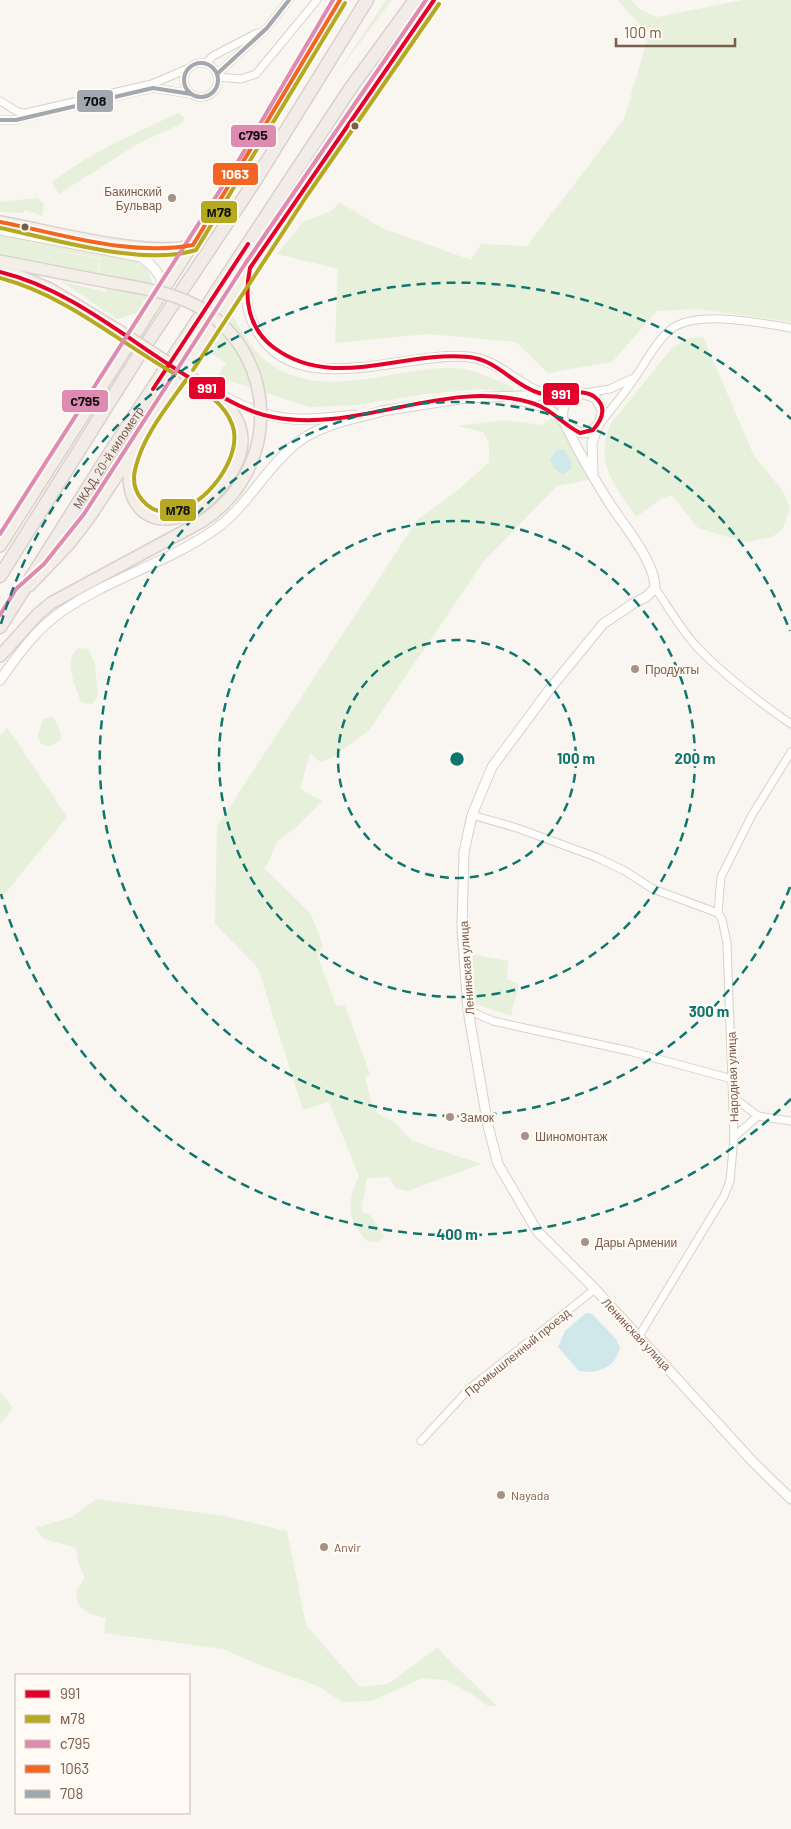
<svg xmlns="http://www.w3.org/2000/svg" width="791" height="1829" font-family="Barlow,sans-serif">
<rect width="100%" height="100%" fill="#f9f5f0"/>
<g fill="#e7f0db" fill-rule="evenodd">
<path d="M386 0H392L335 76 384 3Z"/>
<path d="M617 0H631L641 10 657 17 742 0H791V322L698 309 657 311 612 362 548 373 516 342 427 334 335 343 338 269 277 254 303 222 333 210 339 202 382 228 471 260 481 244 527 246 624 119 649 34Z"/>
<path d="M178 113 184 117 183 123 139 143 59 194 52 183C89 152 135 134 178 113Z"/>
<path d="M37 198 44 203 42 216 25 210 24 213 0 212V202Z"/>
<path d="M0 234 128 257C160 271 155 288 138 313L117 319 61 281 106 292 109 278 98 275 101 258 24 245 100 259 97 275 0 255Z"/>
<path d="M229 315H232C242 330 252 350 266 361 320 403 390 368 451 368 473 368 493 379 513 387L514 390 510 392 480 389 426 394 356 405 309 407 227 380 219 374 226 363 206 350 199 358Z"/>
<path d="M703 337 754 456 783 491 790 509 782 530 772 537 746 542 698 528 672 495 662 498 636 517C616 486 594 464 610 425L672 348 689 338Z"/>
<path d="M553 417C571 435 581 455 589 480L557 486 484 561 369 730 333 757 320 762 310 753 300 789 322 801 296 828 278 840 265 869 311 914 323 946 317 955 336 1005 345 1006 370 1074 365 1076 371 1101 378 1114 394 1122 412 1141 481 1164 408 1191 395 1188 389 1177 367 1178 361 1211 370 1215 385 1237 377 1242 367 1241C346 1220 347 1202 359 1176L329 1102 303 1110 258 968 215 924 217 826 418 519 457 491 489 462V443L483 432 458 426 505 420 542 425ZM565 450 572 463 568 473 562 474 555 472Z"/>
<path d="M79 648 88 649 95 664 98 696 92 704 81 702C76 687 62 659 79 648Z"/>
<path d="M52 716C58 724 61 730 61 740L51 746 41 744 38 735 43 719Z"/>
<path d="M7 727 67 817 0 900V737Z"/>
<path d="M471 954 508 961 507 979 519 984 511 1016 473 1003Z"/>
<path d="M0 1392 13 1407 0 1425Z"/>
<path d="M96 1499 224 1516 287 1531 306 1625 360 1687 388 1684 437 1648 497 1706H488L472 1694 445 1680 422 1678 372 1701 342 1702 318 1686 264 1667 223 1649 104 1633 106 1618 91 1614 78 1605 76 1590 85 1578 79 1565 76 1548 44 1539 35 1528 72 1517Z"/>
</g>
<g fill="#d0e8ea">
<path d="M557 450H565L572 463V468C562 481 554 470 550 459Z"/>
<path d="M586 1313 592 1314 616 1339 620 1348C615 1368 597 1374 579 1371L558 1347 565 1331Z"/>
</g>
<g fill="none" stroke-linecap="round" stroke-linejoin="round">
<g stroke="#d7d1cb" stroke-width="9">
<g id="minor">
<circle cx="201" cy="80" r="17"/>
<path d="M206 63 213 56 257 33"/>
<path d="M217 74 267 28 289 0"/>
<path d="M218 77 241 79 256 74 317 0"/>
<path d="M0 101 18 112 26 113 152 84 187 69"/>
<path d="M74 106 153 88 191 94"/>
<path d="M0 120H16L56 110"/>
<path d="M585 393 610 389 631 379"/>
<path d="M601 422C614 406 627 390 638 373 648 358 656 342 670 330 695 309 761 323 791 328"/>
<path d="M655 588C669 608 681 630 698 648 726 677 758 701 791 724"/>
<path d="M472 815 517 828 596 857 625 871 653 889 718 913"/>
<path d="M468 1010 493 1021 629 1051 732 1079"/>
<path d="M733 1097 758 1116 791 1121"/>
<path d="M734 1137 758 1116"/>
<path d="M639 1336 724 1196 730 1181 734 1137 727 943 722 919 718 913 721 877 752 815 791 752"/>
<path d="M421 1441 469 1389 595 1289"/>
</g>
</g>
<g stroke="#d7d1cb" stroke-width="11">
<g id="tertiary">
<path d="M0 230 141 257C154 266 161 275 165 290"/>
<path d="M248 275C244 294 246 311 256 329 296 403 405 350 469 357 499 360 518 386 546 395"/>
<path d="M219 394C271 422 295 423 353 415"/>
<path d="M517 400C529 402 541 405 551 411 566 420 578 445 597 426"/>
<path d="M381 411 466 398 574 394"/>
<path d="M593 474 592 443 603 412 596 398 582 393C568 397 561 404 563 419 576 448 593 477 610 504 624 526 655 561 655 588L646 597 634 603 603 624 549 690 492 767 472 815 464 852 462 928 468 1010 488 1126 498 1164 537 1231 595 1289 754 1463 791 1499"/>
<path d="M0 680C18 655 35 630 61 612 108 579 167 563 214 530 246 508 263 472 292 447 317 424 355 419 387 410"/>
</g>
</g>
<g stroke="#dad1cc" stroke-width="14">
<g id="primary">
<path d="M0 222C47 230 152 259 193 245"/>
<path d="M0 261 97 280"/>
<path d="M0 268 50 289 121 332"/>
<path d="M133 458C121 489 138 526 175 518 192 515 208 502 219 489 263 439 239 406 190 377"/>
<path d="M0 546 238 173 340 0"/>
<path d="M29 586 69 544 89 518 176 386 250 268 434 0"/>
<path d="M0 656 38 614 51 603 201 522"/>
</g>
</g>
<g stroke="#dad1cc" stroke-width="15">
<g id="trunk">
<path d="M0 576 141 352 253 184 367 0"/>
<path id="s1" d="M0 627 106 459 350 89 415 0"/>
</g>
</g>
<use href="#minor" stroke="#fefefd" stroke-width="7"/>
<use href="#tertiary" stroke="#fefefd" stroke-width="9"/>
<use href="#primary" stroke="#f3eee8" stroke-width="11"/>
<use href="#trunk" stroke="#f2ece8" stroke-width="12"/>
<g stroke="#dad1cc" stroke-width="14" stroke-linecap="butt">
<g id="primary-bridge">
<path d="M97 280C132 287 171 290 202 309 281 359 280 472 201 522"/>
<path d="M121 332 190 377"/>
</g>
</g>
<use href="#primary-bridge" stroke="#f3eee8" stroke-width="11"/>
<g stroke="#fffaf3" stroke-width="8">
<g id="bus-1">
<path d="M0 272C78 291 138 350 207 388 227 400 250 413 273 417 359 434 446 377 532 403 552 409 562 424 580 433L593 430C600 422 607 410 598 400 584 384 557 399 539 393 513 385 497 360 469 357 402 350 333 392 273 347 247 327 244 298 250 268L434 0"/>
<path d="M153 389 248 244"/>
</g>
</g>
<g stroke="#fffaf3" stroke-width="8">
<g id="bus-2">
<path d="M0 228C55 239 143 267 196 250L345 3"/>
<path d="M0 278C67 296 116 340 175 374"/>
<path d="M193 370 306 197 439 4"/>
<path d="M186 380C204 391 224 403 232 424 245 456 204 509 171 512 147 514 130 492 135 470 142 437 167 407 186 380Z"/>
</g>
</g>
<g stroke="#fffaf3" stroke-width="8">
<g id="bus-3">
<path d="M0 534 233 170 333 0"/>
<path d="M0 615 16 589 44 564 84 514 245 264 426 0"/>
</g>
</g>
<g stroke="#fffaf3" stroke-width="8">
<path id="bus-4" d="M0 222C62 234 129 257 193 245L340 0"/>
</g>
<g stroke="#fffaf3" stroke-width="8">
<g id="bus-5">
<circle cx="201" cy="80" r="17"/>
<path d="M217 74 267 28 289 0"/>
<path d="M0 120H16L153 88 191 94"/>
</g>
</g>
<use href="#bus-1" stroke="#e4002b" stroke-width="4"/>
<use href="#bus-2" stroke="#b4a921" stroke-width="4"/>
<use href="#bus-3" stroke="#de8ab1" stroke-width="4"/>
<use href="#bus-4" stroke="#f26522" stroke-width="4"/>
<use href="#bus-5" stroke="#a2a8af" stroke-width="4"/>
</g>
<g fill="none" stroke="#0f766e" stroke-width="2.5" stroke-dasharray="9 6">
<circle cx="457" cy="759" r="119"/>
<circle cx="457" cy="759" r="238"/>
<path d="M790 887A357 357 0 1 1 790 631"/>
<path d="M791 1099A476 476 0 0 1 1 894M1 624A476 476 0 0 1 791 419"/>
</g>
<g fill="#7a5c4d" stroke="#fffaf3" stroke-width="2">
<circle cx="355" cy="126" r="4.5"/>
<circle cx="25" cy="227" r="4.5"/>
</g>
<g fill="#a69286" stroke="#fffaf3" stroke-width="2">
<circle cx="172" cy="198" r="5"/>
<circle cx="635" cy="669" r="5"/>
<circle cx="450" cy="1117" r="5"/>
<circle cx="525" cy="1136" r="5"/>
<circle cx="585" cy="1242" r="5"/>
<circle cx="501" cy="1495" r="5"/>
<circle cx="324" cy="1547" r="5"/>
</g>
<g text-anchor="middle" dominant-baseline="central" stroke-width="4.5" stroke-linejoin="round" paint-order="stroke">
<g font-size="12" fill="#7a5c4d" stroke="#fffaf3" text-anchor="start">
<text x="162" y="191" text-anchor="end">Бакинский<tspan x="162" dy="14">Бульвар</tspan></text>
<text x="645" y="669">Продукты</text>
<text x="460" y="1117">Замок</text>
<text x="535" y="1136">Шиномонтаж</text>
<text x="595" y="1242">Дары Армении</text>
<text x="511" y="1495">Nayada</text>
<text x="334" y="1547">Anvir</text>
</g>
<g font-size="12" fill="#7a5c4d" stroke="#fffaf3">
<text stroke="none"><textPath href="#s1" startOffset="201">МКАД, 20-й километр</textPath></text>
<text transform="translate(466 968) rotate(-94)">Ленинская улица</text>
<text transform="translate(732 1077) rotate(-92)">Народная улица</text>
<text transform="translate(637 1334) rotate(47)">Ленинская улица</text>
<text transform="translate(517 1352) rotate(-39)">Промышленный проезд</text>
</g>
</g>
<circle cx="457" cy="759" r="8" fill="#0f766e" stroke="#fffaf3" stroke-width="2.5"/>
<g font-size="15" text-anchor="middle" font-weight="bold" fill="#0f766e" stroke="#fffaf3" stroke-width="4.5" stroke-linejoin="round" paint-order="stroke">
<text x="576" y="764">100 m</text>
<text x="695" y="764">200 m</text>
<text x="709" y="1017">300 m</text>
<text x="457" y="1240">400 m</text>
</g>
<g stroke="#fffaf3" stroke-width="2">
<rect x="76" y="89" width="38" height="24" rx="5" fill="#a2a8af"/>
<rect x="230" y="124" width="47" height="24" rx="5" fill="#de8ab1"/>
<rect x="212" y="162" width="47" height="24" rx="5" fill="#f26522"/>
<rect x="200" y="200" width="38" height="24" rx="5" fill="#b4a921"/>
<rect x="188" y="376" width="38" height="24" rx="5" fill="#e4002b"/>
<rect x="542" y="382" width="38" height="24" rx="5" fill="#e4002b"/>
<rect x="61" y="389" width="48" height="24" rx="5" fill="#de8ab1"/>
<rect x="159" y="498" width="38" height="24" rx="5" fill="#b4a921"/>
</g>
<g font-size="14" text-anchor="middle" font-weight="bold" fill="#fff">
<text x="235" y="179">1063</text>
<text x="207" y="393">991</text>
<text x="561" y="399">991</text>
</g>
<g font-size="14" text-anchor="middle" font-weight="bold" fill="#111">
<text x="95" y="106">708</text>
<text x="253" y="140">с795</text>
<text x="219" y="217">м78</text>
<text x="85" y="406">с795</text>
<text x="178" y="515">м78</text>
</g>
<rect x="15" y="1674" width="175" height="140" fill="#fffaf3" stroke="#cabbb1"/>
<rect x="25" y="1690" width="25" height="8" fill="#e4002b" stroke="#cabbb1"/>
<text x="60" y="1699" font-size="15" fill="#7a5c4d">991</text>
<rect x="25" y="1715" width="25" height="8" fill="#b4a921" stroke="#cabbb1"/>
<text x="60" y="1724" font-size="15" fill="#7a5c4d">м78</text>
<rect x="25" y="1740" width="25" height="8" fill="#de8ab1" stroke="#cabbb1"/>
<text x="60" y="1749" font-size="15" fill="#7a5c4d">с795</text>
<rect x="25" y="1765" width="25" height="8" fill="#f26522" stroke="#cabbb1"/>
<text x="60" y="1774" font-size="15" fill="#7a5c4d">1063</text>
<rect x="25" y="1790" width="25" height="8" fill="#a2a8af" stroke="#cabbb1"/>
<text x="60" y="1799" font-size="15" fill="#7a5c4d">708</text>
<path d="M616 38v8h119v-8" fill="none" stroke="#7a5c4d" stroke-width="2.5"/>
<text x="624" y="38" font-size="15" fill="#7a5c4d" stroke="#fffaf3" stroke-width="4" paint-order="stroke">100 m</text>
</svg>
